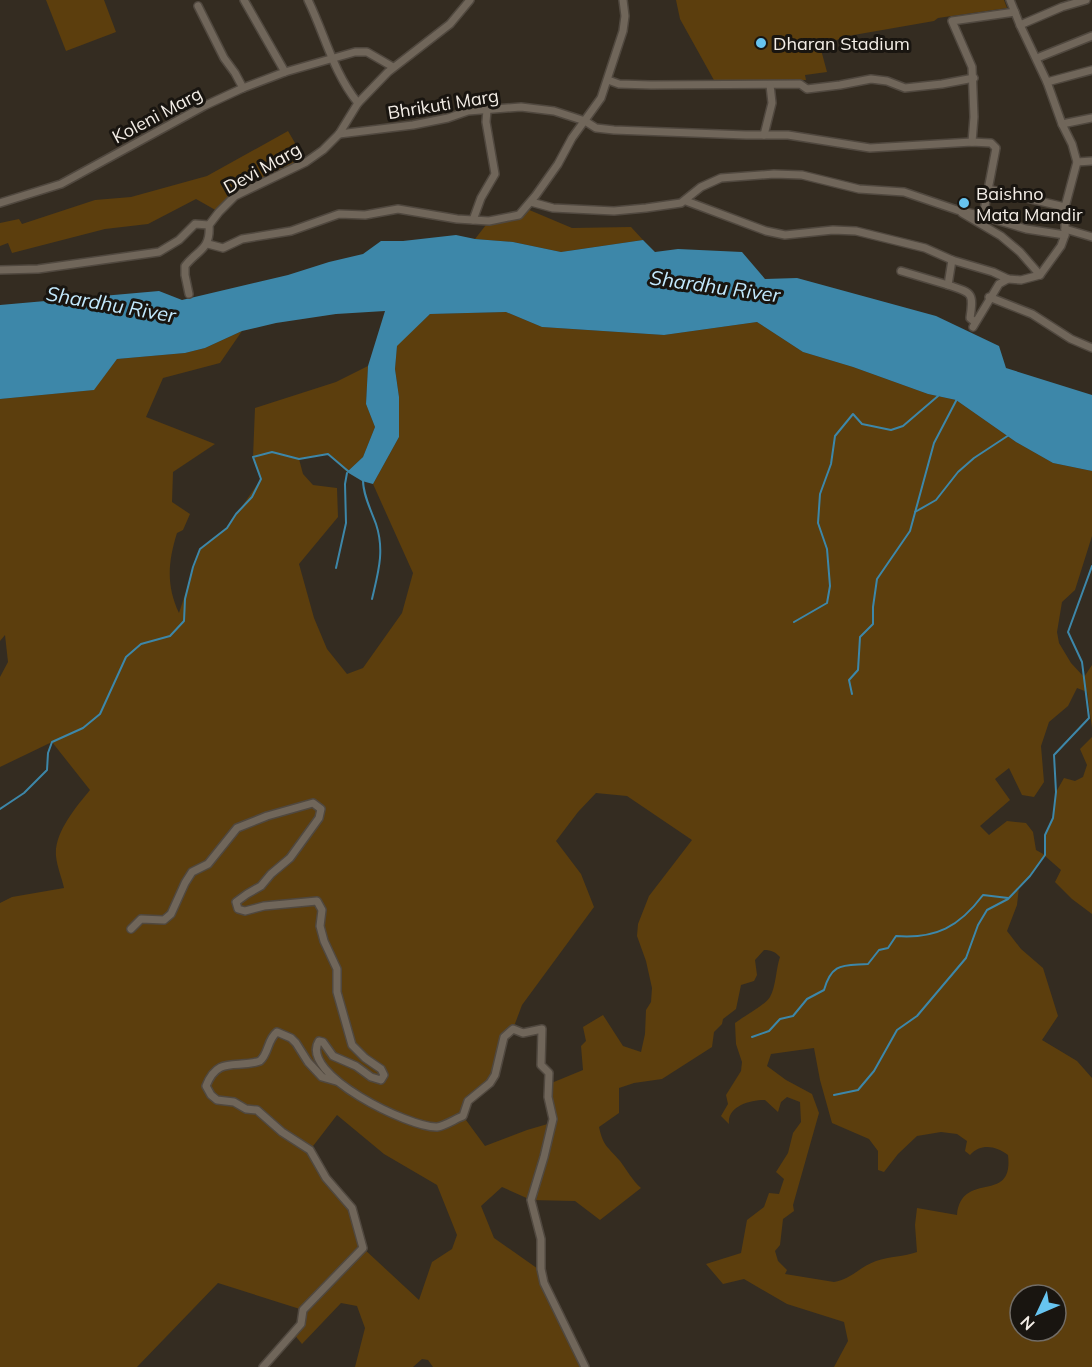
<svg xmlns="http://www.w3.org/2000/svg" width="1092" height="1367" font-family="Mulish,sans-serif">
<rect width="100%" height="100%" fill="#342c21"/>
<g fill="#5c3e0d" fill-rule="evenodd">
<path d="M46 0H104L116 32 66 51Z"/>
<path d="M676 0H1004L1007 8 938 18 934 21 848 36 820 46 827 72 805 75 806 80 715 82 680 19Z"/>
<path d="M288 131 306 162 235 196 219 212 196 199 148 224 105 229 12 253 8 243 0 246V223L19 219 22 224 95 200 131 197 207 176Z"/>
<path d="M527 209 572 228 631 227 643 240 561 252 513 242 475 239 489 221 507 219Z"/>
<path d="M506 312 542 327 664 335 757 322 803 352 853 367 928 394 956 400 1016 442 1053 463 1092 471V536L1075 590 1062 602 1057 632 1059 643 1071 663 1084 677 1092 665V728L1087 692 1077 688 1068 706 1049 722 1041 746 1044 782 1034 797 1022 795 1009 768 995 779 1010 800 980 826 989 835 1007 821 1026 823 1033 832 1036 850 1045 855V835L1053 818 1056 792 1064 778 1075 781 1083 777 1087 765 1080 749 1092 737V914L1072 899 1055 882 1061 870 1045 856 1030 876 1019 887 1017 905 1007 931 1021 949 1043 968 1058 1016 1042 1040 1077 1061 1092 1078V1367H834L848 1341 844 1322 787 1304 744 1279 723 1284 706 1264 741 1253 747 1220 764 1207 769 1193 779 1194 784 1179 776 1172 788 1153 793 1133 801 1122 800 1102 787 1097 781 1102 778 1112 765 1100C750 1100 727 1106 729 1124L721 1116 728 1104 726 1095 741 1071 742 1062 736 1044 735 1023C744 1016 764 1006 770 997 776 987 776 968 780 957 775 952 772 950 764 950L755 960 757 975 754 981 741 985 736 1009 723 1019 722 1024 714 1032 712 1047 662 1079 634 1083 619 1088V1113L599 1127C603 1146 608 1147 620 1161 627 1170 632 1180 641 1188L600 1220 575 1201 531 1200 502 1187 481 1206 494 1238 541 1271 583 1367H433L428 1360 422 1359 413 1367H355L365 1328 357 1306 341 1303 302 1344 293 1333 301 1324 303 1310 218 1283 137 1367H0V903L12 897 64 888C62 878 57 867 56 856 54 833 76 807 90 790L52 742 0 767V677L8 662 5 635 0 641V399L93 390 117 359 185 353 205 348 242 331 220 363 163 378 146 417 215 444 173 472 172 502 190 514 183 530 177 533C168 562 166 585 179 613L200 549 227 528 261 479 253 457 255 408 336 382 368 366 366 404 375 427 363 457 347 472 328 454 299 459 303 474 313 485 337 488 338 517 299 564 314 618 327 649 347 674 363 668 402 613 413 573 373 484 399 437V397L395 369 397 345 430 314ZM596 793 627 796 692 840 649 896 638 924 637 936 646 961 652 988 651 1002 646 1010 645 1034 641 1052 623 1046 603 1015 583 1027 586 1041 581 1046 583 1070 549 1084 551 1123 527 1130 485 1146 463 1116 468 1101 495 1075 504 1037 513 1029 522 1005 594 907 581 874 556 841 578 812ZM814 1048 820 1080 832 1123 869 1139 878 1151V1170L884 1172 898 1154 917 1136 941 1132 957 1134 967 1141 965 1151 970 1155C981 1143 996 1146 1008 1155 1014 1206 962 1169 957 1215L917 1208 915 1225 917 1252C904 1257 890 1256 876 1261 861 1266 850 1280 834 1282L785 1274 787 1270 778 1261 775 1251 780 1245 783 1219 794 1211 793 1205 819 1113 812 1094 786 1080 767 1066 771 1054ZM337 1115 384 1154 437 1185 457 1235 452 1249 432 1262 419 1300 363 1248 347 1201 310 1150ZM1020 1295H1056V1331H1020Z"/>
</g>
<path fill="#3d87a9" d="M456 235 475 239 513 242 561 252 643 240 655 252 678 249 742 252 765 279 797 278 936 316 999 346 1006 368 1092 395V471L1053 463 1016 442 956 400 928 394 853 367 803 352 757 322 664 335 542 327 506 312 430 314 397 346 395 369 399 397V437L373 484 362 481 347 472 363 457 375 427 366 404 368 366 385 311 336 314 276 323 242 331 205 348 185 353 117 359 94 390 0 399V305L159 291 182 300 288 275 329 262 363 254 381 241H403Z"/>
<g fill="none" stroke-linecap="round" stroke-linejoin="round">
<g stroke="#3d87a9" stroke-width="2">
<path d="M363 480C363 495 371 510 376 524 385 551 378 573 372 599"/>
<path d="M915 512 936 500 958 472 974 458 1009 435"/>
<path d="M336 568 346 523 345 484 347 473"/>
<path d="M794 622 827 603 830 586 827 549 818 523 820 494 831 464 835 436 853 414 862 424 891 430 903 426 938 396"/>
<path d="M852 694 849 680 858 670 860 637 873 624V607L877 579 910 531 934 443 957 399"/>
<path d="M0 809 24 793 47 770 48 753 52 742 83 728 100 714 126 657 141 644 170 636 184 621 185 599 193 567 200 549 227 528 236 514 252 497 261 479 253 457 272 452 299 459 328 454 348 471"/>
<path d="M752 1037 769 1031 780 1019 793 1016 807 999 824 990C832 962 843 966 868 964L879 950 888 948 896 936C936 939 959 927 983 895L1008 898"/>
<path d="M834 1095 858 1090 874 1071 897 1030 917 1016 966 958 978 925 987 910 1008 899 1030 876 1045 855V835L1053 818 1056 792 1054 755 1089 718 1082 662 1068 632 1092 566"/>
</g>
<g stroke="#50483f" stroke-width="10">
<g id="minor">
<path d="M244 0 285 72"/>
<path d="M308 0C325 35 333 72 358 103"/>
<path d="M198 6 224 58 235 73 243 88"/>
<path d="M1020 25 1062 7 1086 0"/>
<path d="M1037 58 1092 36"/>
<path d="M608 80 619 84 651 85 800 84 807 89 840 85 871 79 887 81 905 88 942 84 974 78"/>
<path d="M1047 82 1092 70"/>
<path d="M1062 124 1092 118"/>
<path d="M339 134 413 125 448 118 468 111 521 107 554 111 585 121 596 128 614 130 746 135H788L870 148 972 142 991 143 996 148 983 216"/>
<path d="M764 135 772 103 770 85"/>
<path d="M972 142 974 117 972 67 952 21 1015 12"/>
<path d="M1077 162 1092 161"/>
<path d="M988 189 1065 207"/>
<path d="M686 201 766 231 785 235 833 230 856 231 925 248 952 260 993 272 1008 279 1021 280 1040 275 1061 246 1065 235V207L1077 162 1072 144 1062 124 1047 82 1020 25 1010 0"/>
<path d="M531 202 553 208 614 211 646 208 681 203 701 187 721 178 774 174 802 175 859 189 904 192 957 210 983 216 1026 229 1065 235"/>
<path d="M0 203 61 184 204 106 243 88 285 72 355 52H367L393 67"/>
<path d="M962 213 1001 236 1020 252 1040 275"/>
<path d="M473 220 481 198 495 174 486 122 487 110"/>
<path d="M1065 229 1092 237"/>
<path d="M208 244 223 248 242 239 291 231 339 214 365 215 398 209 457 219 489 221 519 215 536 195 558 164 572 138 601 98 623 31 625 16 623 0"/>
<path d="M952 260 948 285C972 293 974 292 970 318L975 322"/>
<path d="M0 270 38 269 159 252 179 240 195 224 209 225"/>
<path d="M901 271 948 285"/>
<path d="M189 294 185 275V266C197 250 211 250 209 225L219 212 235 196 306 162 323 150 339 134 358 103 388 72 450 24 470 0"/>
<path d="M989 297 1032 314 1071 339 1092 348"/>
<path d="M973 327 999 284 1008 279"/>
<path d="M131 929 141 919 164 920 171 914 185 883 192 872 208 864 237 828 267 816 313 803 321 809 319 818 290 858 271 874 261 886 247 894 236 902 238 909 245 911 264 906 317 901 322 910 320 926 324 941 337 969V992L352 1045 365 1058 381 1069 384 1075 381 1080 371 1077 356 1066 333 1056 323 1042 319 1041C298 1074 410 1128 437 1127 445 1126 455 1119 463 1116L468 1101 490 1083 495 1075 504 1037 513 1029 523 1033 542 1029 541 1065 549 1073 548 1097 553 1119 544 1157 531 1200 541 1239V1269L544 1283 585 1367"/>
<path d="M263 1367 301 1324 303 1310 363 1248 352 1208 326 1178 310 1150 282 1132 257 1110 246 1109 234 1102 217 1100 211 1095 206 1086C218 1055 237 1069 260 1061 269 1053 267 1040 277 1032L291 1038 296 1043 308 1062 322 1077 336 1081"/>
</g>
</g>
<use href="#minor" stroke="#70665a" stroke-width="7"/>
</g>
<g fill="#67c4f0" stroke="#191510" stroke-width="2">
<circle cx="761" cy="43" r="6"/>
<circle cx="964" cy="203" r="6"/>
</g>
<g text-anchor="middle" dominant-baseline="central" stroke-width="6" stroke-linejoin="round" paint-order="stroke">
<g font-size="18" fill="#f4eee7" stroke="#191510" text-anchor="start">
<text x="773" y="43">Dharan Stadium</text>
<text x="976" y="193">Baishno<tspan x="976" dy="21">Mata Mandir</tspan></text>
</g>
<g font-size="18" fill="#f4eee7" stroke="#191510">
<text transform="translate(443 104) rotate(-9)">Bhrikuti Marg</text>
<text transform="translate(157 115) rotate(-28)">Koleni Marg</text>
<text transform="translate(262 168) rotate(-29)">Devi Marg</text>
</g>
<g font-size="20" font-style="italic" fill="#c3e9fd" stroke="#191510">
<text transform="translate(715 286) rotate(8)">Shardhu River</text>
<text transform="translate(111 304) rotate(10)">Shardhu River</text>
</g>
</g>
<g transform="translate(1038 1313) rotate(226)"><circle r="28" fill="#191510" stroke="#716c66" stroke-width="1.5"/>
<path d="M0-4.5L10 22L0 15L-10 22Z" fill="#67c4f0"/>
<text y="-9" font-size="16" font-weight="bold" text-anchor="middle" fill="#f4eee7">N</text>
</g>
</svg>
